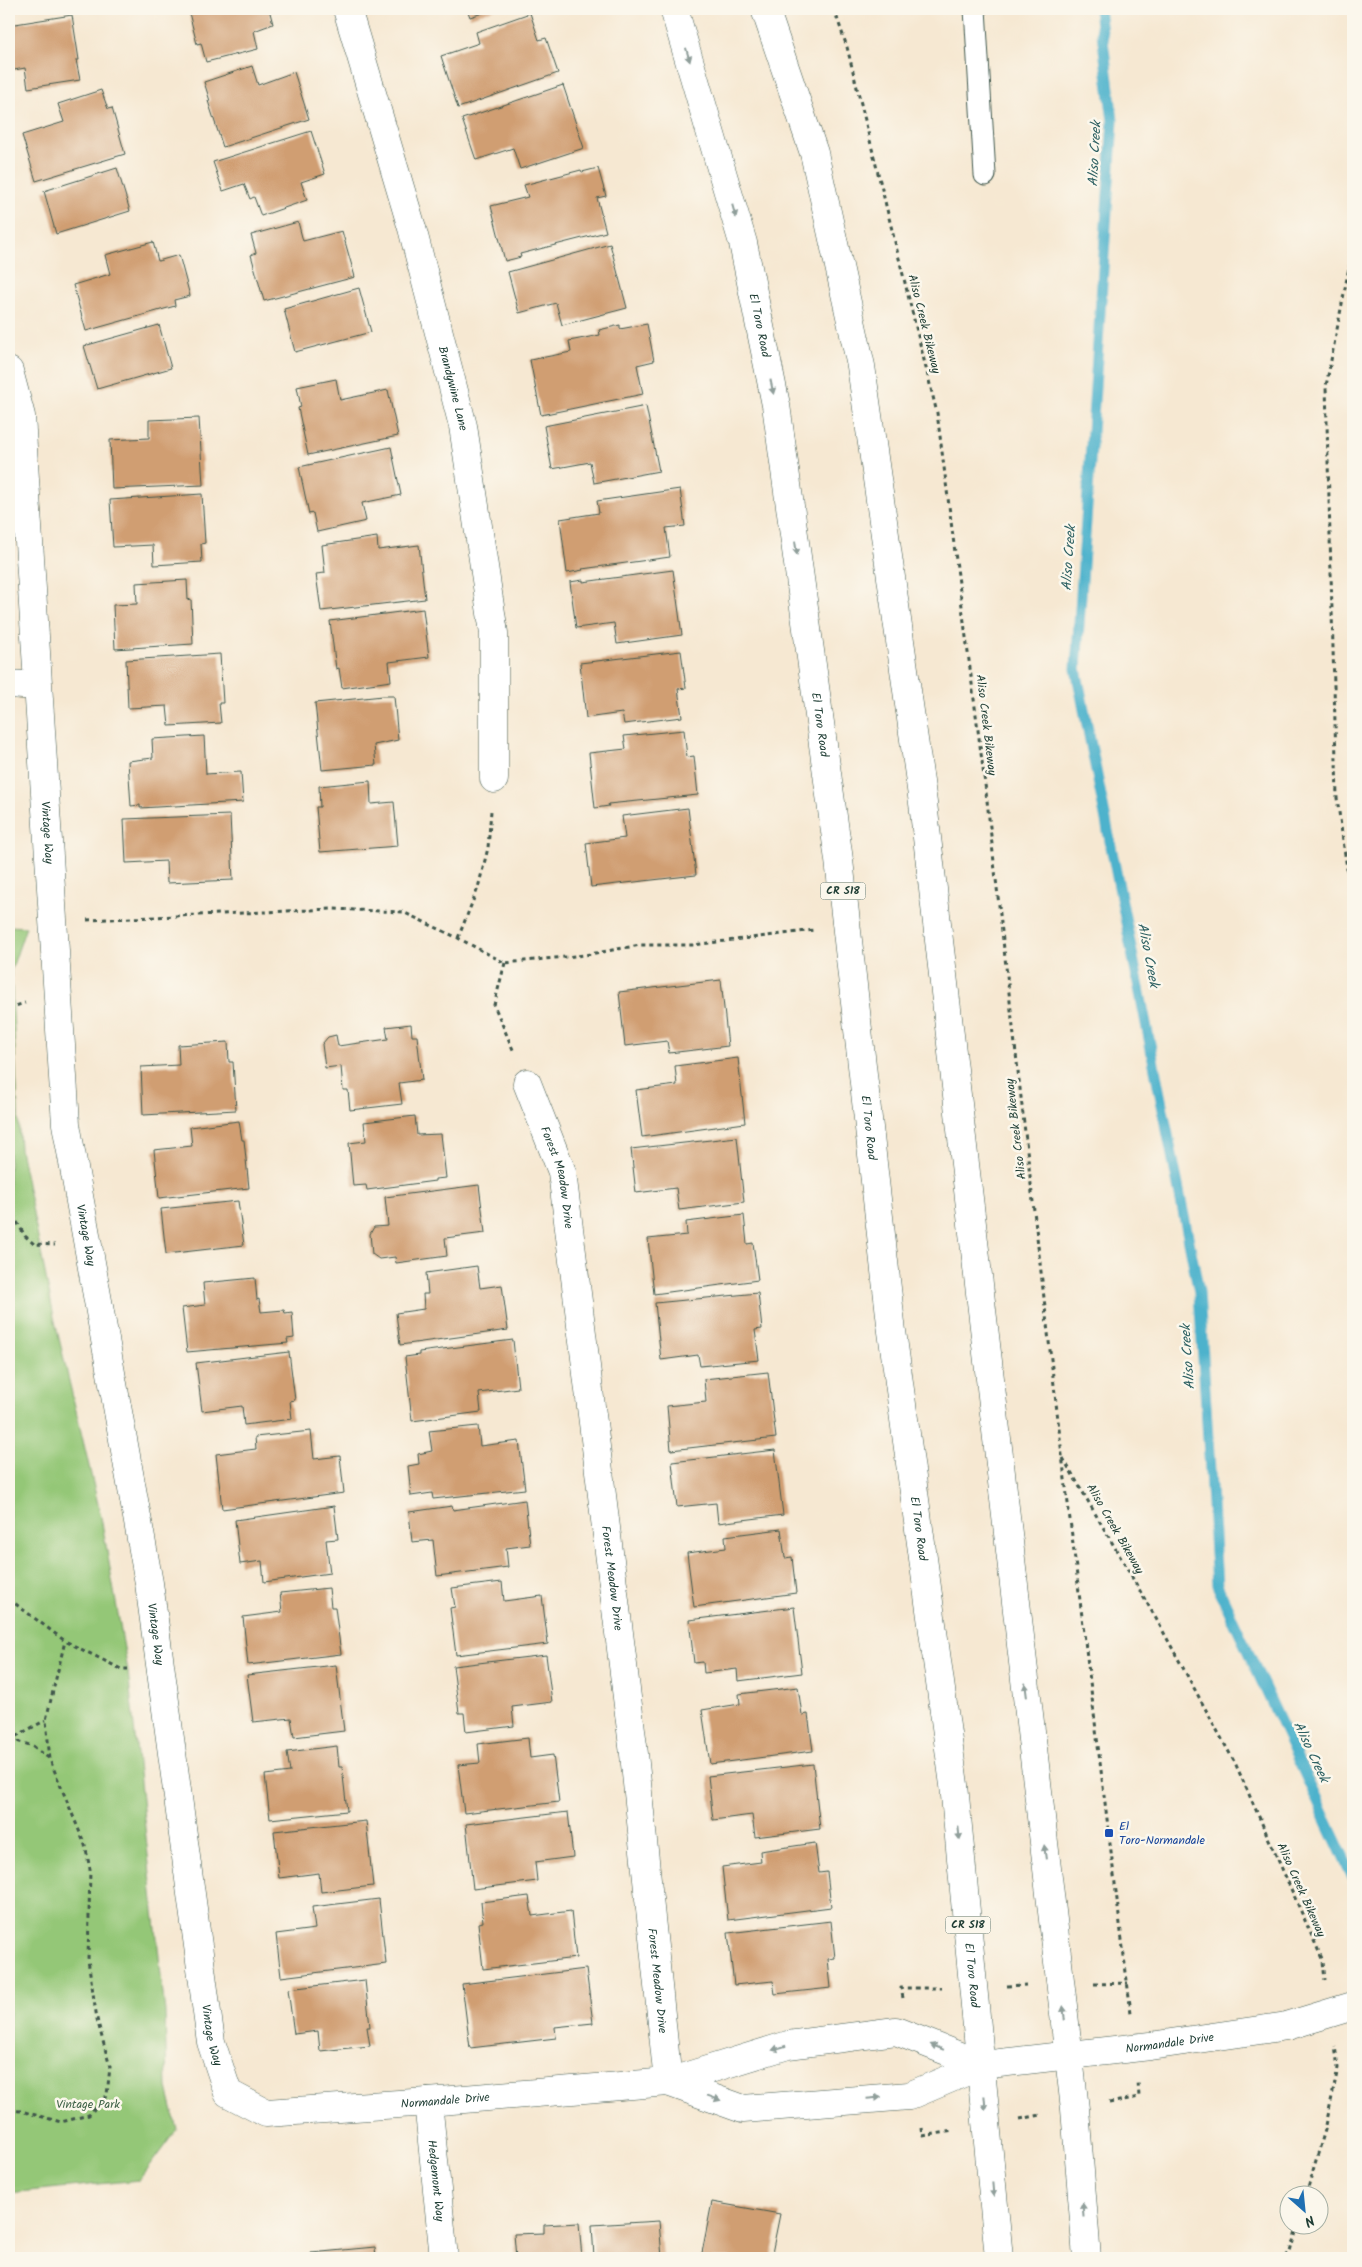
<svg xmlns="http://www.w3.org/2000/svg" width="1362" height="2267" font-family="Kalam,sans-serif">
<rect width="100%" height="100%" fill="#fbf7ec"/>
<filter id="ink" filterUnits="userSpaceOnUse"><feTurbulence type="fractalNoise" baseFrequency=".02" numOctaves="2"/><feDisplacementMap in="SourceGraphic" scale="10" xChannelSelector="R" yChannelSelector="G"/><feConvolveMatrix kernelMatrix="1 2 1 2 8 2 1 2 1" color-interpolation-filters="sRGB"/></filter>
<filter id="wash" filterUnits="userSpaceOnUse"><feTurbulence type="fractalNoise" baseFrequency=".0096" numOctaves="4" result="noise"/><feDisplacementMap in="SourceGraphic" scale="20" xChannelSelector="R" yChannelSelector="G"/><feGaussianBlur stdDeviation="1.12" result="paint"/><feColorMatrix in="noise" values="0 0 0 0 0 0 0 0 0 0 0 0 0 0 0 0 0 1.4 0 .05"/><feComposite in="paint" operator="in"/></filter>
<g filter="url(#wash)">
<rect width="100%" height="100%" fill="#f6e8d2"/>
<path fill="#94c777" stroke="#5a8256" d="M9 926 26 927 11 971 20 1149 54 1317 101 1517 128 1671 165 2012 167 2088 177 2129 139 2180 9 2193Z"/>
<g fill="none" stroke-linecap="round" stroke-linejoin="round">
<path stroke="#4db2cc" stroke-width="11" d="M1099 9 1113 121 1076 669 1199 1292 1217 1585 1353 1878"/>
</g>
<g id="blocks">
<g fill="#d09e72">
<path d="M188 9H269L273 24 254 31 258 49 206 62 201 43 197 44Z"/>
<path d="M467 9H495L470 17Z"/>
<path d="M530 13 539 40 546 38 558 73 458 108 441 56 479 43 476 32Z"/>
<path d="M72 15 79 60H76L80 80 28 88 25 68 9 71V25Z"/>
<path d="M252 66 258 85 294 72 309 119 223 147 208 101H210L204 82Z"/>
<path d="M563 85 584 148 520 169 513 148 476 160 462 119Z"/>
<path d="M101 90 108 109 112 108 125 154 36 181 22 135 64 122 58 104Z"/>
<path d="M311 131 325 174 301 182 307 200 261 216 254 197 250 199 244 184 223 191 213 162Z"/>
<path d="M117 168 130 211 56 234 44 191Z"/>
<path d="M598 168 606 196 597 198 606 232 520 254 521 257 505 261 491 206 528 197 524 185 581 170 582 172Z"/>
<path d="M298 222 303 241 342 231 355 277 264 301 251 255 256 253 251 235Z"/>
<path d="M153 242 158 261 179 255 190 296 174 300 175 306 86 331 73 285 110 274 105 255Z"/>
<path d="M610 244 627 308 562 325 556 303 519 313 508 272Z"/>
<path d="M359 288 371 332 295 352 284 309Z"/>
<path d="M647 324 654 361 637 365 643 394 541 415 530 360 571 352 569 341 600 335 599 330 620 325V329Z"/>
<path d="M159 325 171 368 97 389 84 346Z"/>
<path d="M336 379 340 400 388 390 398 436 308 455 298 408 301 407 297 387Z"/>
<path d="M646 406 659 471 594 483 590 462 552 469 544 426Z"/>
<path d="M199 418 203 485 112 489 110 440 149 438V420Z"/>
<path d="M391 447 401 495 362 503 366 521 317 532 313 513 309 514 299 467Z"/>
<path d="M680 489 685 526 666 528 670 557 582 569 583 570 567 573 560 519 599 513 597 501Z"/>
<path d="M202 494 205 543 201 544 202 562 154 565 153 545 113 547 110 500Z"/>
<path d="M377 537 378 550 419 545 425 599 321 611 316 574 325 573 322 545Z"/>
<path d="M673 570 682 635 617 644 614 623 576 628 570 582 583 580V582Z"/>
<path d="M187 580 188 600 191 599 193 644 115 649 113 605 137 604 136 583Z"/>
<path d="M423 609 429 657 389 662 391 681 342 688 339 668 336 669 330 621Z"/>
<path d="M681 651 686 688 678 689 682 717 624 724 622 713 586 718 580 663Z"/>
<path d="M220 654 223 703H219L221 723 169 726 167 706 128 708 126 660Z"/>
<path d="M383 696H394L398 740 374 745 376 765 322 770 315 703Z"/>
<path d="M684 730 687 757 694 756 698 795 608 804 609 806 595 808 589 753 626 749 624 736Z"/>
<path d="M204 736 206 774 241 772 243 802 140 808V805L131 806 128 761 153 758 152 739Z"/>
<path d="M370 781 371 804 394 802 398 846 320 852 316 807H320L319 786Z"/>
<path d="M688 808 696 875 591 887 586 843 625 838 622 816Z"/>
<path d="M230 815 233 880 167 883 166 861 126 863 124 819Z"/>
<path d="M721 980 728 1046 669 1053 667 1041 625 1046 619 992Z"/>
<path d="M411 1024 412 1036H417L422 1080 399 1083 402 1104 350 1110 348 1090H343L341 1066 325 1068 322 1044 328 1037 336 1035 338 1046 388 1039 386 1027Z"/>
<path d="M228 1042 229 1062H233L236 1110 143 1115 141 1067 179 1065 178 1045Z"/>
<path d="M738 1058 745 1123 642 1137 636 1090 677 1085 675 1066Z"/>
<path d="M415 1116 417 1135 441 1134 446 1178 435 1179V1181L367 1190 366 1185 353 1186 349 1143 366 1141 364 1122Z"/>
<path d="M239 1121 242 1140H244L249 1188 159 1198 154 1150 192 1146 190 1127Z"/>
<path d="M737 1137 744 1202 679 1210 676 1188 636 1193 631 1149Z"/>
<path d="M479 1185 485 1233 445 1238 447 1256 396 1263 395 1257 379 1259 372 1254 370 1234 374 1227 388 1226 385 1197Z"/>
<path d="M238 1201 244 1245 166 1254 161 1209Z"/>
<path d="M744 1215 747 1244 753 1243 758 1280 654 1294 648 1239 687 1235 686 1222Z"/>
<path d="M477 1266 480 1288 502 1285 508 1330 400 1345 396 1313 424 1309 423 1294H428L426 1273Z"/>
<path d="M255 1278 257 1300 259 1299 261 1312 284 1310 285 1313 292 1312 294 1338 287 1339 288 1343 187 1352 182 1308 205 1305 203 1283Z"/>
<path d="M758 1293 762 1329 755 1330 759 1360 700 1366 698 1355 661 1360 655 1303Z"/>
<path d="M513 1340 518 1388 479 1393 481 1412 412 1421 405 1357 419 1355V1352Z"/>
<path d="M289 1352 295 1400 290 1401 292 1419 244 1425 242 1406 202 1411 196 1363Z"/>
<path d="M768 1372 776 1438 671 1450 667 1406 706 1402 704 1379Z"/>
<path d="M478 1426 480 1446 519 1441 525 1489 433 1499 432 1493 411 1496 408 1466 419 1464 418 1454 432 1451 429 1431Z"/>
<path d="M311 1431 314 1459 340 1456 344 1493 222 1509 216 1454 256 1449 255 1437Z"/>
<path d="M775 1450 783 1515 718 1523 716 1503 677 1507 672 1462Z"/>
<path d="M525 1500 530 1545 506 1548 508 1567 437 1576 433 1540 412 1542 409 1512 452 1506 453 1510Z"/>
<path d="M334 1506 338 1539 326 1540 330 1573 264 1582 262 1561 240 1564 235 1520Z"/>
<path d="M781 1529 785 1558 792 1557 796 1593 694 1607 687 1553 726 1548 725 1536Z"/>
<path d="M502 1582 504 1601 542 1596 548 1644 456 1655 450 1608 455 1607 452 1588Z"/>
<path d="M329 1588 331 1607H335L341 1654 248 1665 243 1617 282 1612 280 1593Z"/>
<path d="M794 1607 802 1673 738 1681 737 1669 704 1673 703 1662 694 1663 689 1620Z"/>
<path d="M546 1655 552 1702 512 1707 514 1726 466 1732 464 1713H459L453 1666Z"/>
<path d="M336 1665 344 1731 294 1737 291 1718 253 1722 247 1675Z"/>
<path d="M798 1687 802 1715 808 1714 813 1751 710 1764 702 1710 740 1704 739 1694Z"/>
<path d="M528 1738 530 1758 553 1755 559 1802 464 1813 458 1765 480 1763 478 1744Z"/>
<path d="M337 1746 339 1767H342L347 1811 270 1819 265 1775 290 1772 287 1752Z"/>
<path d="M813 1764 820 1829 755 1837 752 1815 713 1820 708 1776Z"/>
<path d="M568 1812 573 1857 535 1862 537 1881 473 1889 466 1824Z"/>
<path d="M366 1821 373 1886 321 1892 319 1873 279 1878 274 1831Z"/>
<path d="M815 1843 819 1873 827 1872 831 1907 728 1920 722 1867 761 1862 760 1851Z"/>
<path d="M529 1896 532 1916 571 1911 576 1958 483 1969 478 1923 483 1922 481 1902Z"/>
<path d="M379 1899 386 1964 281 1977 276 1934 315 1929 312 1907Z"/>
<path d="M831 1921 835 1958 828 1959 831 1988 775 1994 773 1981 734 1985 728 1933Z"/>
<path d="M586 1969 593 2023 555 2027 556 2038 470 2048 462 1984Z"/>
<path d="M365 1980 370 2027H367L370 2046 320 2051 318 2031 294 2034 288 1989Z"/>
<path d="M712 2202 780 2214 771 2258H701Z"/>
<path d="M659 2221 662 2258H594L592 2225Z"/>
<path d="M579 2223 582 2258H516L514 2234 544 2233V2225Z"/>
<path d="M375 2247 376 2258H311V2253Z"/>
</g>
</g>
</g>
<g filter="url(#ink)">
<use href="#blocks" fill-opacity="0" stroke="#3f574c" stroke-width="1"/>
<g fill="none" stroke-linecap="round" stroke-linejoin="round">
<g stroke="#3f574c" stroke-width="23">
<path id="service" d="M975 9 985 175"/>
</g>
<g stroke="#3f574c" stroke-width="29">
<g id="minor">
<path id="s1" d="M347 9 412 228 463 426 494 633V779"/>
<path id="s2" d="M9 371 21 416 66 1124 149 1583 211 2042 228 2093 266 2113 428 2102 668 2082 788 2045 896 2031 982 2065"/>
<path d="M9 684 37 686"/>
<path id="s3" d="M527 1083 562 1172 634 1754 668 2082"/>
<path d="M668 2082 743 2109 909 2096 982 2065"/>
<path id="s4" d="M428 2102 444 2258"/>
</g>
</g>
<g stroke="#3f574c" stroke-width="29">
<g id="tertiary">
<path id="s5" d="M982 2065 1150 2046 1287 2026"/>
</g>
</g>
<g stroke="#3f574c" stroke-width="29">
<g id="primary">
<path id="s6" d="M674 9 743 243 776 405 839 860 891 1324 954 1785 999 2258"/>
<path d="M765 9 814 153 861 366 923 803 1075 2109 1087 2258"/>
</g>
</g>
<g stroke="#3f574c" stroke-width="3" stroke-dasharray="4 4" stroke-linecap="butt">
<path d="M834 9 847 47 937 413 986 792 1062 1455 1131 2013"/>
<path d="M1353 247 1326 386 1337 798 1353 911"/>
<path d="M87 920 332 909 403 912 458 938 505 963 585 955 640 945H694L814 930"/>
<path d="M458 938 478 888 488 848 491 811"/>
<path d="M505 963 494 1005 514 1052"/>
<path d="M9 1008 25 1003"/>
<path d="M9 1208 25 1236 34 1244 55 1245"/>
<path d="M1063 1458 1158 1622 1236 1765 1323 1961 1325 1980"/>
<path d="M9 1599 65 1641 121 1669H128"/>
<path d="M10 1739 33 1746 50 1759"/>
<path d="M9 1740 46 1720"/>
<path d="M1094 1984 1128 1983"/>
<path d="M1007 1986 1026 1985"/>
<path d="M903 1998 901 1988H941"/>
<path d="M1109 2103 1139 2097 1138 2082"/>
<path d="M9 2110 21 2111 61 2122 89 2115 107 2095 110 2067 97 2019 88 1960 90 1869 85 1845 50 1760 46 1720 65 1641"/>
<path d="M1020 2119 1041 2115"/>
<path d="M922 2128 923 2136 953 2131"/>
<path d="M1306 2194 1325 2130 1338 2068 1335 2046"/>
<path d="M1286 2258 1290 2252 1298 2224"/>
</g>
<use href="#service" stroke="#fff" stroke-width="21"/>
<use href="#minor" stroke="#fff" stroke-width="28"/>
<use href="#tertiary" stroke="#fff" stroke-width="28"/>
<use href="#primary" stroke="#fff" stroke-width="28"/>
<g stroke="#3f574c" stroke-width="29" stroke-linecap="butt">
<path id="tertiary-bridge" d="M1287 2026 1353 2006"/>
</g>
<use href="#tertiary-bridge" stroke="#fff" stroke-width="28"/>
</g>
<defs><path id="oneway-solid" d="M-6-.8H1V-3.2L6.5 0L1 3.2V.8H-6Z" transform="scale(1.25)"/></defs>
<g fill="#8f9e9a">
<use href="#oneway-solid" transform="translate(688 55) rotate(74)"/>
<use href="#oneway-solid" transform="translate(734 211) rotate(74)"/>
<use href="#oneway-solid" transform="translate(772 387) rotate(78)"/>
<use href="#oneway-solid" transform="translate(796 548) rotate(82)"/>
<use href="#oneway-solid" transform="translate(1026 1690) rotate(-97)"/>
<use href="#oneway-solid" transform="translate(959 1833) rotate(84)"/>
<use href="#oneway-solid" transform="translate(1045 1852) rotate(-97)"/>
<use href="#oneway-solid" transform="translate(1064 2013) rotate(-96)"/>
<use href="#oneway-solid" transform="translate(937 2047) rotate(-158)"/>
<use href="#oneway-solid" transform="translate(779 2048) rotate(162)"/>
<use href="#oneway-solid" transform="translate(714 2098) rotate(20)"/>
<use href="#oneway-solid" transform="translate(874 2098) rotate(-5)"/>
<use href="#oneway-solid" transform="translate(985 2103) rotate(85)"/>
<use href="#oneway-solid" transform="translate(993 2190) rotate(85)"/>
<use href="#oneway-solid" transform="translate(1083 2210) rotate(-94)"/>
</g>
</g>
<rect fill="#1a4fb4" stroke="#fbf7ec" stroke-width="2" x="1104" y="1828" width="10" height="10" rx="2.5"/>
<g text-anchor="middle" dominant-baseline="central" stroke-width="5" stroke-linejoin="round" paint-order="stroke">
<g fill="#fbf7ec" stroke="#61756b" stroke-width="1">
<rect x="820.5" y="882.5" width="45" height="17" rx="4"/>
<rect x="945.5" y="1916.5" width="45" height="17" rx="4"/>
</g>
<g font-size="11" font-weight="bold" fill="#1f3d34">
<text x="843" y="891">CR S18</text>
<text x="968" y="1925">CR S18</text>
</g>
<g font-size="12" fill="#1f3d34" stroke="#fbf7ec">
<text transform="translate(924 324) rotate(76)">Aliso Creek Bikeway</text>
<text stroke="none"><textPath href="#s6" startOffset="328">El Toro Road</textPath></text>
<text stroke="none"><textPath href="#s1" startOffset="394">Brandywine Lane</textPath></text>
<text transform="translate(986 725) rotate(83)">Aliso Creek Bikeway</text>
<text stroke="none"><textPath href="#s6" startOffset="732">El Toro Road</textPath></text>
<text stroke="none"><textPath href="#s2" startOffset="464">Vintage Way</textPath></text>
<text stroke="none"><textPath href="#s6" startOffset="1138">El Toro Road</textPath></text>
<text transform="translate(1016 1129) rotate(-97)">Aliso Creek Bikeway</text>
<text stroke="none"><textPath href="#s3" startOffset="100">Forest Meadow Drive</textPath></text>
<text stroke="none"><textPath href="#s2" startOffset="869">Vintage Way</textPath></text>
<text transform="translate(1115 1529) rotate(60)">Aliso Creek Bikeway</text>
<text stroke="none"><textPath href="#s6" startOffset="1542">El Toro Road</textPath></text>
<text stroke="none"><textPath href="#s3" startOffset="505">Forest Meadow Drive</textPath></text>
<text stroke="none"><textPath href="#s2" startOffset="1274">Vintage Way</textPath></text>
<text transform="translate(1301 1890) rotate(66)">Aliso Creek Bikeway</text>
<text stroke="none"><textPath href="#s6" startOffset="1992">El Toro Road</textPath></text>
<text stroke="none"><textPath href="#s3" startOffset="910">Forest Meadow Drive</textPath></text>
<text stroke="none"><textPath href="#s2" startOffset="1679">Vintage Way</textPath></text>
<text stroke="none"><textPath href="#s5" startOffset="189">Normandale Drive</textPath></text>
<text stroke="none"><textPath href="#s2" startOffset="1962">Normandale Drive</textPath></text>
<text stroke="none"><textPath href="#s4" startOffset="79">Hedgemont Way</textPath></text>
</g>
<g font-size="12" fill="#164399" stroke="#fbf7ec" text-anchor="start">
<text x="1119" y="1826">El<tspan x="1119" dy="14">Toro-Normandale</tspan></text>
</g>
<g font-size="12" fill="#3c6045" stroke="#fbf7ec">
<text x="88" y="2104">Vintage Park</text>
</g>
<g font-size="14" font-style="italic" fill="#2d6062" stroke="#fbf7ec">
<text transform="translate(1095 154) rotate(-87)">Aliso Creek</text>
<text transform="translate(1069 558) rotate(-86)">Aliso Creek</text>
<text transform="translate(1148 955) rotate(79)">Aliso Creek</text>
<text transform="translate(1188 1357) rotate(-94)">Aliso Creek</text>
<text transform="translate(1311 1752) rotate(65)">Aliso Creek</text>
</g>
</g>
<rect width="1362" height="2267" fill="none" stroke="#fbf7ec" stroke-width="30"/>
<g transform="translate(1304 2210) rotate(153)"><circle r="24" fill="#fbf7ec" stroke="#a3ada2"/>
<path d="M0-4L9 19L0 12L-9 19Z" fill="#1f6fb2"/>
<text y="-8" font-size="14" font-weight="bold" text-anchor="middle" fill="#1f3d34">N</text>
</g>
</svg>
